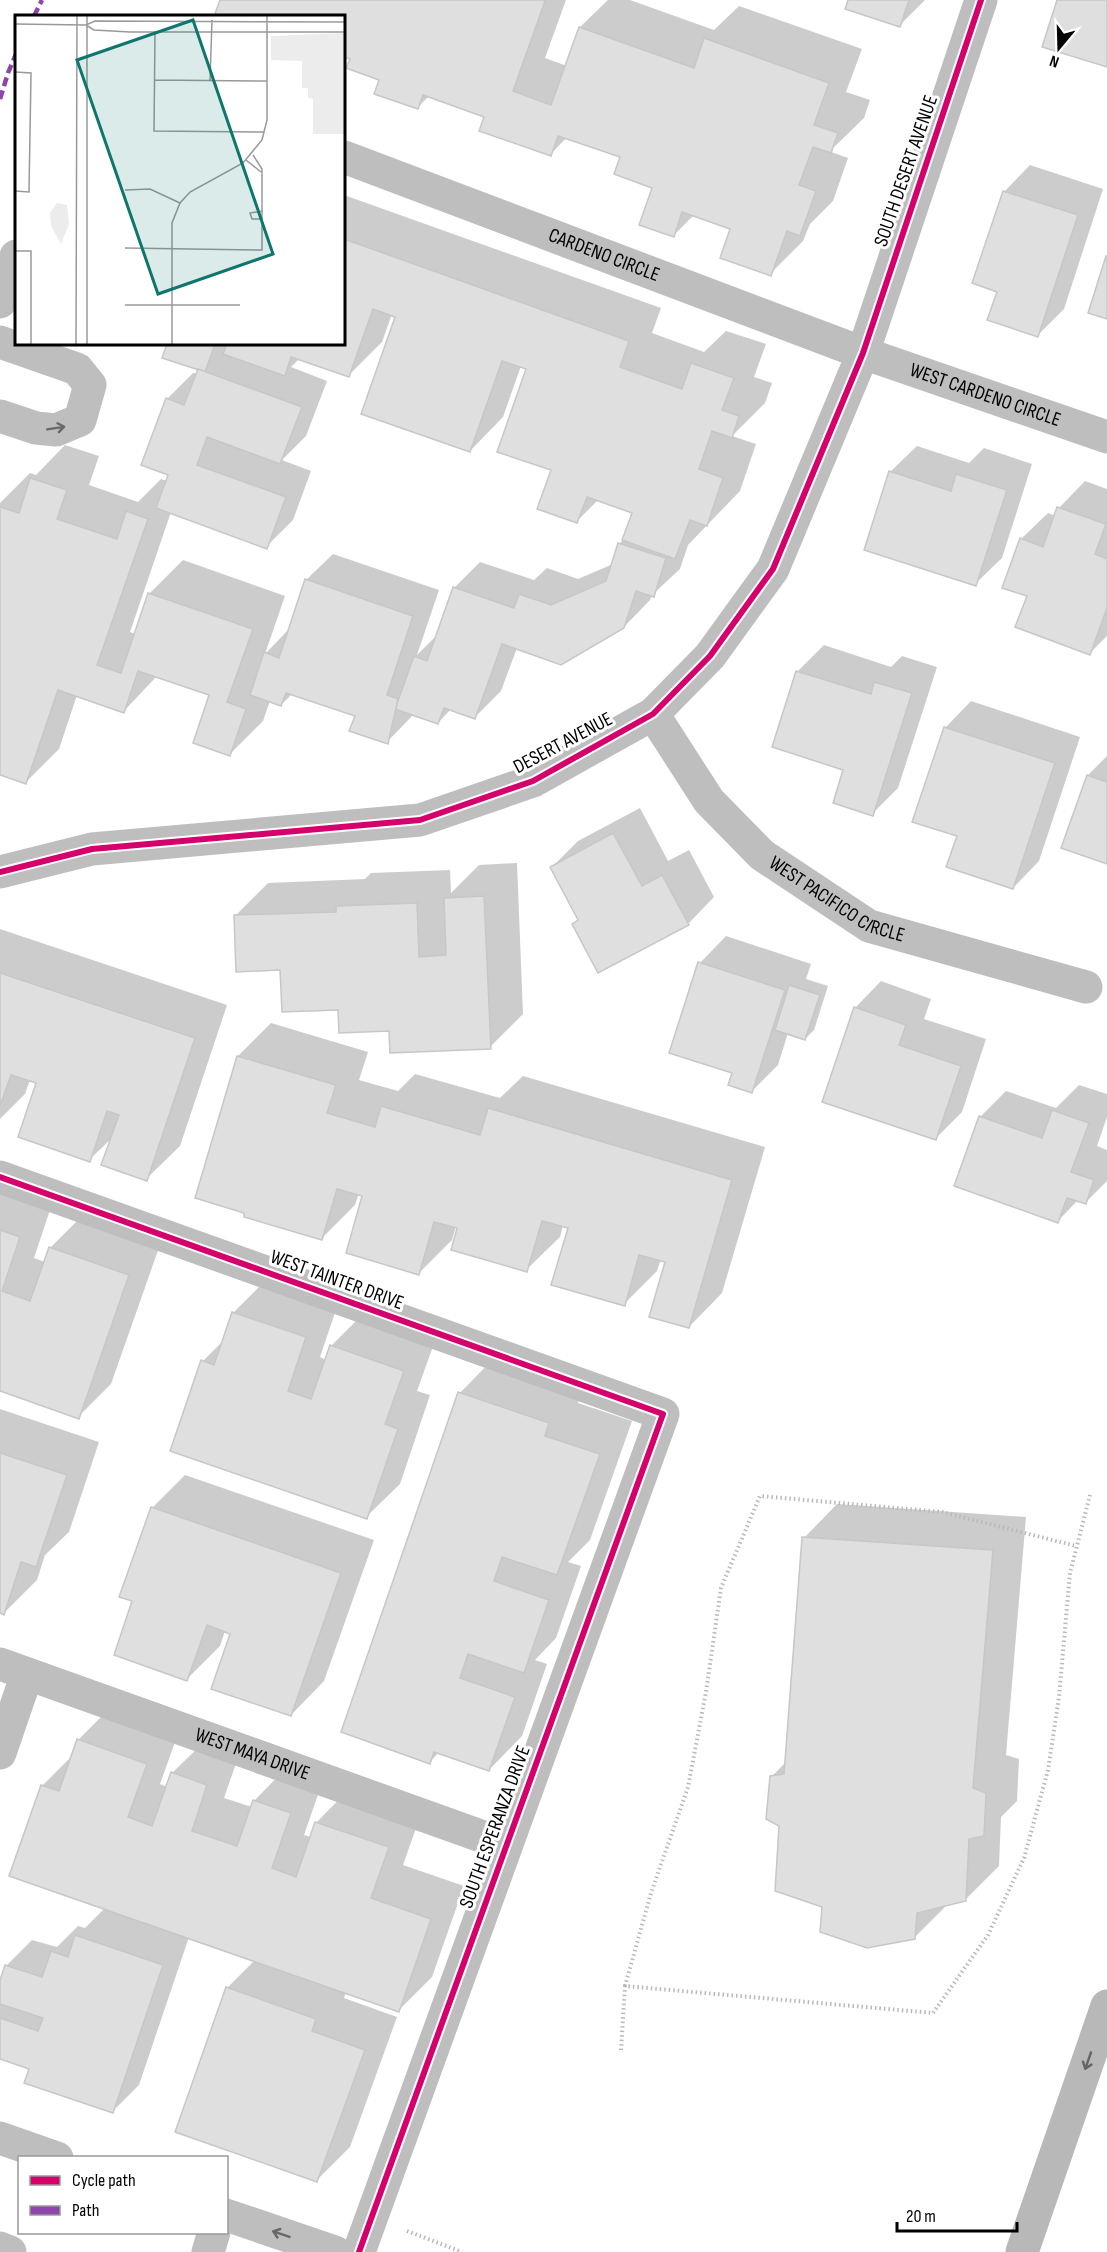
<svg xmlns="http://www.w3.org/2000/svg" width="1107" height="2252" font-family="'Sofia Sans Condensed',sans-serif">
<rect width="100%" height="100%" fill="#fff"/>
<g fill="#0003" fill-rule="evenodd">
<path d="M222 0H566L545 58 567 66 580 27 608 0H630L714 30 739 6 862 49 846 92 870 100 864 118 832 149 831 152 848 158 833 201 810 224 803 241 770 274 732 228 694 215 673 236 654 187 621 157 567 137 551 154 486 116 429 96 418 107 381 79 352 58 344 55V16H216Z"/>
<path d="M850 0H925L900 25Z"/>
<path d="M1030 165 1103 189 1064 309 1038 335 999 291 1004 192Z"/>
<path d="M344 195 661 308 652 333 704 352 726 331 766 344 754 377 772 383 765 403 732 436 756 444 740 491 688 545 680 569 652 595 650 600 624 627 517 648 501 691 475 717 451 709 438 723 414 714 387 742 357 715 292 694 281 705 270 701 263 721 230 754 211 695 157 676 124 711 77 695 59 749 26 782 0 773V503L30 473 36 475 65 445 99 456 89 485 138 502 161 479 167 481 170 474 167 399 193 373 198 374 200 368 164 357 168 344H344ZM392 314 397 316 470 451 503 417 521 366 528 368 553 469 577 521 599 499 634 512 624 539 619 544 613 564 578 579 547 568 534 580 480 562 454 588 438 634 417 655 439 590 333 554 306 580 290 628 265 654 285 596 183 560 149 594 136 634 130 632 171 512 266 547 293 520 311 471 282 460 306 436 327 381 291 367 300 358 349 375 382 342Z"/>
<path d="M917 446 969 463 984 448 1032 464 1002 558 975 584 890 472Z"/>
<path d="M1085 481 1107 489V636L1090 653 1029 595 1021 539 1048 513 1056 516 1059 508Z"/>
<path d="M824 645 891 667 902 656 937 667 898 788 872 814 845 769 797 672Z"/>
<path d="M971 701 1080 737 1039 861 1013 888 959 835 945 728Z"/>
<path d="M1107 756V863L1088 775Z"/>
<path d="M640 808 668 861 689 850 714 897 688 924H573L579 919 552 867 578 841Z"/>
<path d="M517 863 523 1014 490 1047 390 1030 339 1009 282 968 235 916 268 883 365 879 371 873 450 870 451 893 479 865Z"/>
<path d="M0 929 227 1005 180 1146 146 1179 113 1137 89 1160 38 1082 30 1080 25 1094 0 1119Z"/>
<path d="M726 936 811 964 806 979 828 986 814 1030 805 1039 788 1033 778 1065 752 1091 700 963Z"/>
<path d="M881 981 931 999 924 1019 986 1039 962 1112 936 1138 855 1008Z"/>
<path d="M271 1023 368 1052 359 1080 398 1091 415 1074 500 1098 523 1076 765 1147 722 1293 689 1327 667 1261 661 1259 657 1271 624 1304 570 1227 563 1225 560 1237 526 1270 456 1226 452 1240 419 1273 364 1195 359 1193 355 1205 322 1238 238 1056Z"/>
<path d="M1079 1085 1107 1094V1117L1097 1146 1107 1150V1181L1085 1203 1078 1200 1058 1221 980 1117 1006 1091 1056 1108Z"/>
<path d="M0 1186 52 1204 34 1258 45 1262 50 1248 83 1215 161 1242 111 1384 78 1417 0 1390Z"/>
<path d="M267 1279 338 1304 320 1357 326 1360 331 1346 364 1313 436 1338 417 1391 430 1395 400 1484 366 1517 203 1361 224 1340 233 1313Z"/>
<path d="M493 1359 581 1390 578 1403 632 1421 590 1540 568 1562 581 1566 556 1638 535 1660 547 1664 522 1736 489 1770 439 1752 430 1762 460 1393Z"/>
<path d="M0 1409 99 1442 69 1532 45 1555 37 1580 4 1613 0 1612Z"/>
<path d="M185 1475 374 1540 324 1681 291 1715 232 1633 225 1631 220 1646 187 1679 134 1600 152 1508Z"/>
<path d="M837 1504 1026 1517 1006 1755 1019 1759 1017 1801 1001 1817 999 1866 965 1900 948 1904 914 1938 824 1906 781 1825 771 1777 786 1762 804 1538Z"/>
<path d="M111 1707 179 1731 160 1784 167 1787 172 1773 206 1740 240 1752 224 1798 252 1807 254 1801 287 1767 323 1780 304 1835 311 1837 316 1823 349 1789 421 1814 403 1865 464 1886 432 1977 399 2010 346 1992 344 1998 397 2017 350 2147 317 2180 227 1988 255 1960 189 1937 139 2085 113 2111 31 2068 0 2057V1985L6 1966 32 1940 57 1947 78 1926 85 1928 105 1908 42 1786 73 1755 78 1740Z"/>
</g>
<g fill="#dfdfdf" stroke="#c7c7c7" stroke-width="1.5">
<path d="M220 0H543L545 1 513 91 551 105 579 27 694 68 704 38 829 83 814 125 838 133 831 153 813 147 799 185 816 191 800 236 787 231 771 276 720 258 730 229 682 212 674 237 639 225 652 188 614 174 620 157 558 136 551 156 479 131 484 117 423 95 418 109 374 94 379 80 346 68 350 59 344 57V16H214Z"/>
<path d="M848 0H909L900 27 845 9Z"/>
<path d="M1057 0H1107V67L1042 47Z"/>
<path d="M1003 191 1078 215 1038 337 987 320 997 292 972 283Z"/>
<path d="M344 239 629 341 620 367 682 389 691 363 734 378 722 410 739 416 732 438 712 431 699 469 723 478 707 526 690 520 675 559 622 540 632 513 587 497 577 523 537 509 551 470 497 452 526 369 502 361 470 452 361 414 395 317 373 309 349 377 291 357 285 376 223 354 227 344H344Z"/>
<path d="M1106 256H1107V319L1088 313Z"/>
<path d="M167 344H215L205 372 162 358Z"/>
<path d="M198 369 302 407 280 464 207 437 197 465 286 497 267 549 156 508 168 475 141 465 166 398 184 405Z"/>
<path d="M889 471 951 491 956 474 1007 490 976 586 864 550Z"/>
<path d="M30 478 67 490 57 519 117 539 126 511 148 519 97 665 121 673 148 593 253 629 227 702 246 709 230 756 193 743 209 695 138 671 124 713 58 690 26 784 0 775V507L19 513Z"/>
<path d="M1057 507 1106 524 1095 554 1107 559V608L1090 655 1015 627 1027 596 1002 588 1020 538 1043 547Z"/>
<path d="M618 543 666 558 654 597 636 591 624 628 561 665 502 644 475 719 444 708 438 724 395 709 414 656 427 661 453 587 514 608 519 594 551 605 606 581Z"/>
<path d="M305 579 413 616 387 695 398 699 388 744 349 731 355 716 286 693 281 706 250 695 264 652 279 658Z"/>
<path d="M796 671 871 694 874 682 912 693 873 816 833 803 843 770 772 747Z"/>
<path d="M944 727 1055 763 1013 889 946 867 957 836 912 822Z"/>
<path d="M1087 775 1107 782V864L1061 848Z"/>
<path d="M613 833 642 886 662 875 689 925 598 973 572 924 578 920 550 867Z"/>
<path d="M484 896 491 1049 390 1053 389 1031 339 1033 338 1010 282 1012 280 970 236 972 234 915 336 912V906L417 903 419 957 446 955 444 898Z"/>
<path d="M698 962 785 990 752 1093 728 1085 732 1073 669 1053Z"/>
<path d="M0 973 195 1038 147 1181 101 1165 119 1115 107 1111 90 1162 18 1137 36 1083 11 1075 0 1106Z"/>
<path d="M789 985 820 995 805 1040 775 1030Z"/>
<path d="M854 1007 906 1025 899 1045 961 1066 936 1140 822 1102Z"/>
<path d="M237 1056 336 1085 327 1113 375 1127 381 1106 480 1135 488 1108 732 1180 689 1328 649 1317 665 1262 639 1255 625 1306 551 1285 568 1228 542 1221 527 1272 451 1250 457 1228 434 1222 419 1275 346 1253 362 1196 337 1189 322 1240 244 1217V1213L195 1198Z"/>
<path d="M1052 1110 1089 1123 1071 1172 1094 1180 1086 1204 1067 1198 1058 1223 954 1186 979 1116 1042 1138Z"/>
<path d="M0 1230 20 1237 2 1291 30 1301 49 1247 129 1275 79 1419 0 1391Z"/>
<path d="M232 1312 306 1337 288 1391 311 1399 330 1345 404 1371 385 1424 398 1429 367 1519 170 1451 201 1360 214 1365Z"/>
<path d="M458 1392 549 1423 545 1436 600 1454 557 1575 502 1557 494 1581 549 1600 524 1673 468 1654 460 1678 515 1697 489 1771 434 1752 430 1764 341 1732Z"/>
<path d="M0 1453 67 1475 36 1567 21 1562 4 1615 0 1613Z"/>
<path d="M151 1507 341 1573 291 1716 211 1689 230 1634 207 1625 187 1681 114 1655 132 1601 119 1597Z"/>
<path d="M802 1537 993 1550 973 1788 986 1793 984 1836 969 1839 966 1901 917 1913 915 1939 867 1948 820 1932 822 1907 775 1891 779 1826 766 1819 770 1776 784 1774Z"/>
<path d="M77 1739 147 1764 128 1817 152 1826 171 1772 207 1785 192 1831 237 1846 253 1800 291 1813 272 1868 296 1877 315 1822 389 1847 371 1898 431 1919 399 2012 9 1876 41 1785 59 1791Z"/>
<path d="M75 1935 163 1965 113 2113 24 2083 29 2069 0 2059V2018L38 2031 43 2018 0 2004V1980L5 1965 42 1977 51 1951 68 1957Z"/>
<path d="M226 1987 316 2019 312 2031 365 2050 317 2182 175 2132Z"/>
</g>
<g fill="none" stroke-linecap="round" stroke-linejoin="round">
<g stroke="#b9b9b9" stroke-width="4" stroke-dasharray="1.5 3" stroke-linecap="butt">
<path d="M625 1986 651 1893 688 1787 706 1692 721 1588 760 1496 942 1512 1076 1546"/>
<path d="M621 2050 625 1986 933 2013 988 1935 1024 1858 1048 1770 1059 1697 1070 1573 1090 1495"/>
<path d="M407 2231 462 2252"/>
</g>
<g stroke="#bebebe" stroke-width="33">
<path id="s1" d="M344 157 863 353 1107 437"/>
<path d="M0 302 16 256"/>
<path d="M0 342 77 369 90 385 80 420 56 430 36 428 0 416"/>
<path id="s2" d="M653 714 709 801 762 855 869 926 1086 987"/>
<path d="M0 872 92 849 420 820 533 781 653 714 710 656 773 569 863 353 981 0"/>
<path d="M0 1177 663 1414 359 2252"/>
<path id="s3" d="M0 1664 506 1845"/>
<path d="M0 1753 27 1674"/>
<path d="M208 2252 214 2232"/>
</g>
<g stroke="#bebebe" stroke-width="33">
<path d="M0 2138 57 2158"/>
<path d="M226 2215 335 2252"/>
<path d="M0 2248 10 2252"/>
</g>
<path stroke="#b8b8b8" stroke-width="33" d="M1022 2252 1107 2006"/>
<g stroke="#8e44ad" stroke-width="4.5" stroke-dasharray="9 4.5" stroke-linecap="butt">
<path d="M34 16 42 0"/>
<path d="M0 99 8 73 16 54"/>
</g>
<g stroke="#fff" stroke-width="10">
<g id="cycleway">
<path d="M0 872 92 849 420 820 533 781 653 714 710 656 773 569 863 353 981 0"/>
<path d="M0 1177 663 1414 359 2252"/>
</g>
</g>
<use href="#cycleway" stroke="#d6006c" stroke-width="6"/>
</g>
<defs><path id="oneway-shaft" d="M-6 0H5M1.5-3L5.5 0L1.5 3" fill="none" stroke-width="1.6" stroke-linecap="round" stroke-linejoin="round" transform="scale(1.5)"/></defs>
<g stroke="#686868">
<use href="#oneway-shaft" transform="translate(56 428) rotate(-9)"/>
<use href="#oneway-shaft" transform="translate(281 2234) rotate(-161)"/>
</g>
<use stroke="#656565" href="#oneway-shaft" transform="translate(1088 2061) rotate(109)"/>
<g text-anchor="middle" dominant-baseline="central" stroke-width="6" stroke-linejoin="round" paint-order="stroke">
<g font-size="20" fill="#000" stroke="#fff">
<text transform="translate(906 171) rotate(-71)">SOUTH DESERT AVENUE</text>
<text stroke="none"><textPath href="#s1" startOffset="278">CARDENO CIRCLE</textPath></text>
<text stroke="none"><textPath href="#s1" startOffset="684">WEST CARDENO CIRCLE</textPath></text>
<text transform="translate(563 743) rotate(-28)">DESERT AVENUE</text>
<text stroke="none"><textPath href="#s2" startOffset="267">WEST PACIFICO CIRCLE</textPath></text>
<text transform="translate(337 1280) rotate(20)">WEST TAINTER DRIVE</text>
<text stroke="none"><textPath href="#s3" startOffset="268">WEST MAYA DRIVE</textPath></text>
<text transform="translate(495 1827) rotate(-70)">SOUTH ESPERANZA DRIVE</text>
</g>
</g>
<g transform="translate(15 15)">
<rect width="330" height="330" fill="#fff"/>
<path d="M330 18V119H298V84L293 83V73H287V46L256 45V21ZM42 188 52 190 54 209 46 229 36 211 35 198Z" fill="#ececec"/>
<path fill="none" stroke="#999" stroke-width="1.5" d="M0 9 71 10 80 6 330 7M71 10 79 15 115 17H330M140 17 139 116 249 117M0 57 16 58 14 177 0 176M139 65 252 66M195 66 197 5M231 145 246 157M110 175 135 174 165 188M247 204H237L235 198 248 196M110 233 247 235V154L238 140M0 236H16V329M110 290H225M61 329 62 1M72 329V1M157 329V208L165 188 175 177 228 148 247 125 252 105V1"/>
<path fill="#0f766e" fill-opacity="0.15" stroke="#0f766e" stroke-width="3" d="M178 5 258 239 143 279 62 45Z"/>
<rect width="330" height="330" fill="none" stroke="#000" stroke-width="3"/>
</g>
<rect x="18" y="2156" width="210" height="78" fill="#ffffff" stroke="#999999" stroke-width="1.5"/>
<rect x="30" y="2176" width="30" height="9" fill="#d6006c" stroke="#999999" stroke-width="1.5"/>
<text x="72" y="2186" font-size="18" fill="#000000">Cycle path</text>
<rect x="30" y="2206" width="30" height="9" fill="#8e44ad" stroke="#999999" stroke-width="1.5"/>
<text x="72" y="2216" font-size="18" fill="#000000">Path</text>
<g transform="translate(1059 48) rotate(199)" stroke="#ffffff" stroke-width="4.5" paint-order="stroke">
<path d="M0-4.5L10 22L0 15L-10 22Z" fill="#000000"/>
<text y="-9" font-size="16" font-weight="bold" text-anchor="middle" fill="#000000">N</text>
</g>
<path d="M897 2222v9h120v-9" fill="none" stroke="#000000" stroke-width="3"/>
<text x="906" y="2222" font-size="18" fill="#000000" stroke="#ffffff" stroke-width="4.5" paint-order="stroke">20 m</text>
</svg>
